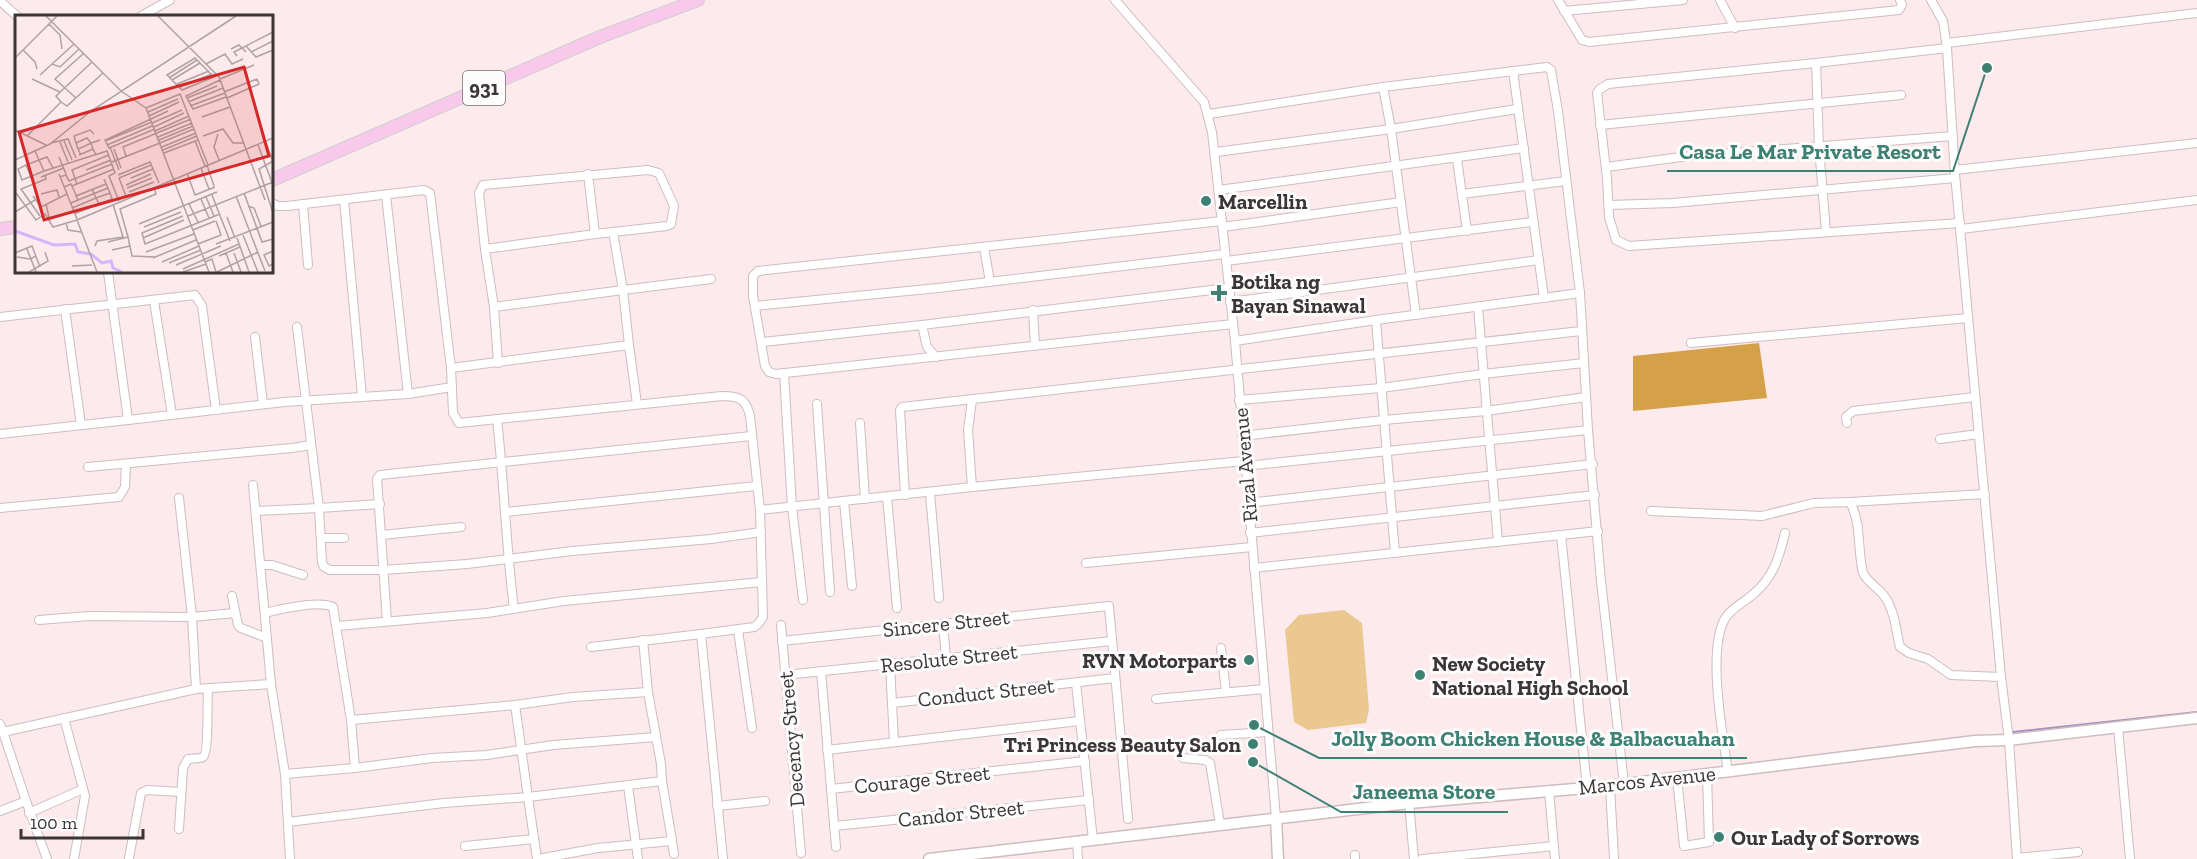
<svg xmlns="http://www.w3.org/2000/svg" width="2197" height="859" font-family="'Zilla Slab',serif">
<rect width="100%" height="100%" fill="#fceaec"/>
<path fill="#ebc890" d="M1344 610 1362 623 1369 710 1366 723 1308 730 1294 722 1285 630 1299 615Z"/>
<path fill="#d5a148" d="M1759 343 1767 398 1633 411V356Z"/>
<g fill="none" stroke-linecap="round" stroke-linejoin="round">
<path stroke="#a78fbf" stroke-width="2" d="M2013 732 2197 712"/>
<g stroke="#cebdbe" stroke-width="10">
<g id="street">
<path d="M1115 0 1204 102 1212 132 1235 341 1276 818"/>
<path d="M1558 0 1582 40 1589 42 1899 10 1902 5 1900 0"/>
<path d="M1720 0 1735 28"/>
<path d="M1931 0 1943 21 1947 48 1955 174 2001 677 2009 740 2017 859"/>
<path d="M0 1 17 16"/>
<path d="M1564 11 1683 0"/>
<path d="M141 16 170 0"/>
<path d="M1947 43 2197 13"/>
<path d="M1947 48 1816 63 1608 84 1600 89 1597 93 1607 178 1609 217 1616 240 1629 246 1960 223"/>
<path d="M1816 63 1819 147 1826 232"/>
<path d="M1513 71 1544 298"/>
<path d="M1383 87 1391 129 1416 315"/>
<path d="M1209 114 1383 87 1547 67 1551 70 1558 111 1580 293 1588 430 1601 581 1624 784"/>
<path d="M1600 125 1901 95"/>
<path d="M1216 152 1391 129 1517 109"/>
<path d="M1457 159 1467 231"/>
<path d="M1606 167 1681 157 1953 136"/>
<path d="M1955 170 2197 143"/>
<path d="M588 174 595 234"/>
<path d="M1219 190 1524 148"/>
<path d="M1462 194 1566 181"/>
<path d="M386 195 408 394"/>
<path d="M344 200 362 397"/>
<path d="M272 203 278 206H287L424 190 430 193 451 368 453 413 459 423 722 396C740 396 746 399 750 416L760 510 763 617 758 624 754 627 701 634 723 859"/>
<path d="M303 204 308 265"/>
<path d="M1609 205 1673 203 1955 178"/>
<path d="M1222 221 758 271 753 276V296L765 366 769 372 776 374 1233 324"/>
<path d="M1223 227 1401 202"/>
<path d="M1961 229 2197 200"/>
<path d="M984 247 990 282"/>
<path d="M485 249 479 193 483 185 648 170 659 173 674 206 671 224 667 226 613 232"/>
<path d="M1226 261 1532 222"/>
<path d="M154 301 172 415"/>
<path d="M1230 302 1539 260"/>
<path d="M755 306 938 288 1225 254"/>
<path d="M494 307 485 249 595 234 613 232 623 290 711 279"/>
<path d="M1478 307 1498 542"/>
<path d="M65 309 81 425"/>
<path d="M1033 310 1035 346"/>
<path d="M0 317 195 295 202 306 216 410"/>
<path d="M1376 320 1395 553"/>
<path d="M922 325 927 347 936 357"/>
<path d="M297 327 319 508 380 504"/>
<path d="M255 337 263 404"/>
<path d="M1235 341 1376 320 1580 293"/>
<path d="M763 342 922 325 1228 288"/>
<path d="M1691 343 1968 318"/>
<path d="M498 363 494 307 623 290 629 345"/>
<path d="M451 368 629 345 637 404"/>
<path d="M784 373 792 507 803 600"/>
<path d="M972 400 968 430 972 487"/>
<path d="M1239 400 1381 388 1483 374 1584 363"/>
<path d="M817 404 830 592"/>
<path d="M497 419C504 482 506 546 514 609"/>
<path d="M128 420 284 402 408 394 452 387"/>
<path d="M860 423 865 499"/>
<path d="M1847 423 1846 417 1853 411 1975 397"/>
<path d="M0 434 128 420 108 272"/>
<path d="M1242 436 1384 420 1486 411 1586 397"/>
<path d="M1940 439 1979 434"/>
<path d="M1245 466 1588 430"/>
<path d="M88 467 292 448 311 445"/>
<path d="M930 493 939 598"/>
<path d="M905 495 900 410 902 407 1581 331"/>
<path d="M887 497 897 608"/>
<path d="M179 498 192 617 235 613"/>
<path d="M844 501 852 586"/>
<path d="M1850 502 1985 494"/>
<path d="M1248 503 1593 464"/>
<path d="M0 508 119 497 125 487 126 464"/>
<path d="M760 510 972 487 1244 461"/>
<path d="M256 511 319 508 322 562 324 567 330 570H383L467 564 572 551 711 539 761 532"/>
<path d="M1651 511 1762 516 1814 503 1850 502C1862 524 1857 549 1863 573 1868 583 1879 588 1885 597 1895 612 1896 631 1900 647L1909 653 1928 659 1951 675 2001 677"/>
<path d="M505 512 756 486"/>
<path d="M1250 533 1595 495"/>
<path d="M382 535 461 527"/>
<path d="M1561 535 1587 787"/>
<path d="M321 538H344"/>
<path d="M1086 563 1252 547"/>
<path d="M261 565H272L303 575"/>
<path d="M1254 568 1598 531"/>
<path d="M232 596 238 625 241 628 267 638"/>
<path d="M265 613C281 609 319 600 333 607L351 720"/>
<path d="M39 620 89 616 192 617 196 689"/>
<path d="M387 621 377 479 380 475 751 436"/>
<path d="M943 624 946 658"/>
<path d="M781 625 801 853"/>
<path d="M337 626 487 613 564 601 762 582"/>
<path d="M738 630 752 728"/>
<path d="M782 641 1109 606 1128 819"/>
<path d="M591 647 701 634"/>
<path d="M1221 648 1226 692"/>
<path d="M890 664 894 742"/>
<path d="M821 671 836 847"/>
<path d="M785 675 1112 641"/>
<path d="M1076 683 1093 840"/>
<path d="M271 684 285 774 290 859"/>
<path d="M1156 699 1264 689"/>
<path d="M892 703 1115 678"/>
<path d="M64 718 85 796 74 859"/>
<path d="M0 724 3 732 196 689 271 684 253 485"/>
<path d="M2118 727 2130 859"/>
<path d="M3 732 26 801"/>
<path d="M1221 735 1268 732"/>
<path d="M827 750 1080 721"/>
<path d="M1183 758 1205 760 1210 763 1220 824"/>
<path d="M355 768 432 758 487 755 553 745 656 737"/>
<path d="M1728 772C1723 736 1706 647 1726 617 1732 608 1743 603 1751 596 1773 579 1779 558 1785 533"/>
<path d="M285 774 355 768 351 720 515 705 573 697 648 692"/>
<path d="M1677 778 1684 846 1709 842 1707 775"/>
<path d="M628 786 638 859"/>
<path d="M1610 786 1614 859"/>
<path d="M831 789 1085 761"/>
<path d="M1549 790 1555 859"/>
<path d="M1409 803 1414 859"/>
<path d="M717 806 765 801"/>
<path d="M0 811 26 801 47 859"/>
<path d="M29 813 83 789"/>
<path d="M288 822 444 803 528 797 515 705"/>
<path d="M834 826 1089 800"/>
<path d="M179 829 183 768 188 759C192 758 200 759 203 757 209 753 207 699 208 689"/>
<path d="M672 841 674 854"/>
<path d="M1077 842 1078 859"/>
<path d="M465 846 534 839"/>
<path d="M1355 855V859"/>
<path d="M129 858 141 793 147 790 181 792"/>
<path d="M2017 858 2078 852"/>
<path d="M537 859 528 797 662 781 661 764 648 692 643 640"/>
<path d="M538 859 598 848 672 841 662 781"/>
<path d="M1422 859 1554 846"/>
</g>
</g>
<g stroke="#cebdbe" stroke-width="13">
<g id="secondary">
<path d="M1276 818 1278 859"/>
<path d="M929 859 1409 803 1610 786 1975 741 2009 740 2197 718"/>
</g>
</g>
<g stroke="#d0cfcf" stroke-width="14">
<g id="primary">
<path d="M272 180 600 37 698 0"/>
<path d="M0 229 16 227"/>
</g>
</g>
<use href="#street" stroke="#fff" stroke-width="8"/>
<use href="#secondary" stroke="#fff" stroke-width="10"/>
<use href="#primary" stroke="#f8c9eb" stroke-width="12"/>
</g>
<g fill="#3e8174" stroke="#fcfcfc" stroke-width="2">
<circle cx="1206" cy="201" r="6"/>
<path d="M1216 284h6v6h6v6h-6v6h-6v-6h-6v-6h6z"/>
<circle cx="1249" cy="660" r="6"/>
<circle cx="1420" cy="675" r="6"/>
<circle cx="1253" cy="744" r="6"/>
<circle cx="1719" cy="837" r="6"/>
</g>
<g text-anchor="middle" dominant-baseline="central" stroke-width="6" stroke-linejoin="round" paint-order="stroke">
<rect fill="#fcfcfc" stroke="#767171" stroke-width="1.5" x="463" y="71" width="42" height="34" rx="4.5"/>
<g font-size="20" font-weight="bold" fill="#3c3536">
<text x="484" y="88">931</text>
</g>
<g font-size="21" font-weight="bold" fill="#3c3536" stroke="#fcfcfc" text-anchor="start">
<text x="1218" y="201">Marcellin</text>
<text x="1231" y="281">Botika ng<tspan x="1231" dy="24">Bayan Sinawal</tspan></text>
<text x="1237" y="660" text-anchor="end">RVN Motorparts</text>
<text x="1432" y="663">New Society<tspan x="1432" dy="24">National High School</tspan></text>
<text x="1241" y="744" text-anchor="end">Tri Princess Beauty Salon</text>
<text x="1731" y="837">Our Lady of Sorrows</text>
</g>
<g font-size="21" fill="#3c3536" stroke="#fcfcfc">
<text transform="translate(1245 465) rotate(-95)">Rizal Avenue</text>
<text transform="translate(946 623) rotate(-6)">Sincere Street</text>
<text transform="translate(949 658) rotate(-6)">Resolute Street</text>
<text transform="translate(986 692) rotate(-6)">Conduct Street</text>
<text transform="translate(791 739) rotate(-95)">Decency Street</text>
<text transform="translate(922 779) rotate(-6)">Courage Street</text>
<text transform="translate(1647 780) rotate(-6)">Marcos Avenue</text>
<text transform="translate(961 813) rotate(-6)">Candor Street</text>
</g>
</g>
<g transform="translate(15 15)">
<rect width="258" height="258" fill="#fceaec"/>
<path fill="none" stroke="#d5b6fa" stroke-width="3" d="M0 216 39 230 60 229 63 237 76 239 87 248 96 246 98 253 107 257"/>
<path fill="none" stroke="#afa2a3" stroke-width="1.5" d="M31 1 106 76 131 93M143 1 204 62 250 185M34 9 45 20 47 34M231 31 241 42 258 35M216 34 224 30 231 37M8 35 20 47 22 54M236 37 258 26M222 41 219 37 258 17M0 43 42 1M180 43 199 62 167 75 152 60ZM77 47 41 81 46 87 52 91 88 58M37 49 59 29M191 49 210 39 217 49 228 44M25 60 37 49 45 52 64 34M154 63 182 45M17 64 45 77M205 64 239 50M157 65 185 48M205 65 171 81 178 94 211 82M162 69 194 56M165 72 197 59M209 77 242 64M61 83 40 64 68 39M172 83 202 71M212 83 244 69 242 64M173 87 208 73M175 91 210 78M131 93 194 257M131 93 165 79 193 150M133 97 163 84M134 101 164 87M187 102 215 92M136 104 90 125 94 133 140 114M136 104 153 96M137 108 167 95M139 112 169 98M0 115 31 130M140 116 174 101M203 119 199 132 204 145M12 121 46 87M188 121 208 114 218 128H229M143 122 177 108M144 125 178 111M49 126 57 145M90 126 137 107M180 126 190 151M250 126 258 146M45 127 53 147M36 128 53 124 61 143M61 128 59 121 75 115 79 119M145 128 179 114M92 130 137 111M243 130 258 170M95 132 104 155M147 132 181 118M63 134 61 128 72 123 76 128 85 125M99 134 106 153M148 135 182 121M149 138 183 125M64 140 78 134 81 140M66 140 63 134 70 131 76 128 78 134M111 141 108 132 176 104M44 142 51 159M0 145 35 129 76 96 221 1M258 146 244 154 258 198M97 147 145 128M11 150 3 154 7 165 29 156 20 136M192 150 199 171M186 153 194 174M71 155 96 145M29 156 92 136 100 158 94 161 104 186M172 158 180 180 200 172M103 160 135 147 144 168M16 162 11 150 32 142 38 153M26 162 49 153M45 162 51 160 54 166 97 149M104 163 136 150M104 163 111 181M116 163 138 154M89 164 95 178 81 183 84 189 97 184 95 178M62 169 57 155 94 140M111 170 136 159M57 171 99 154M49 172 56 169 61 180M112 173 137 163M114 177 139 167M1 178 21 205 30 199 38 212 62 205M229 178 247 227 258 224M26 179 42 175 44 182M52 179 62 204M197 180 215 226M18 181 26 192 52 179 44 159M221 181 250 256M191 182 199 201M186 184 194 203M63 185 93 173M56 188 63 185 61 181 91 169M31 189 35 207M174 189 183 207M233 191 239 193 246 211M57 193 81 183 77 174M0 197 20 185M59 199 84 189M25 201 6 174 31 164 30 161M168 201 127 218 130 229 205 199M173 201 258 167M212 202 220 223M51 208 53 215 66 217M124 209 202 177M129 212 166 197M178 215 200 206M228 220 243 257M113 222 117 241 140 242M128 223 169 205M222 223 234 257M93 227 113 222 105 194 141 179 139 172M183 229 206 220 201 206M201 229 258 207M80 231 82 226 108 222 98 189M12 234 21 257M97 235 115 231M258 236 249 240 254 251 258 249M131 237 179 219M0 238 17 231 25 252M211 238 218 257M219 238 226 257M204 241 225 232M2 242 15 244 21 241M138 243 181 225M147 247 184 231M190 247 197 244 201 257M154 248 186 235M161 250 206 231M57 251 77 250M168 254 224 229M14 257 33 246 30 237M82 257 62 205 258 123M168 257 191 249M202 257 243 237"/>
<path fill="#d62828" fill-opacity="0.15" stroke="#d62828" stroke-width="3" d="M229 52 254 141 29 205 4 117Z"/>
<rect width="258" height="258" fill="none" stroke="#3c3536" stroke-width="3"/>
</g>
<path fill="none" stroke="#3e8174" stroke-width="2" d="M1987 68L1953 171H1667M1254 725L1319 758H1747M1253 762L1341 812H1508"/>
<g fill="#3e8174" stroke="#fcfcfc" stroke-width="2">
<circle cx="1987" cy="68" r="6"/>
<circle cx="1254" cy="725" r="6"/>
<circle cx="1253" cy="762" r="6"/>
</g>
<g font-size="22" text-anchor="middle" font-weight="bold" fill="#3e8174" stroke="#fcfcfc" stroke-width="6" stroke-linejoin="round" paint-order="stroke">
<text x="1810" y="159">Casa Le Mar Private Resort</text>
<text x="1533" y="746">Jolly Boom Chicken House &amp; Balbacuahan</text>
<text x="1424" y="799">Janeema Store</text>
</g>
<path d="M21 829v9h122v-9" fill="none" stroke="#3c3536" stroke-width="3"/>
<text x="30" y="829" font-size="18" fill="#3c3536" stroke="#fcfcfc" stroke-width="4.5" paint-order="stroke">100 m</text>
</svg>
